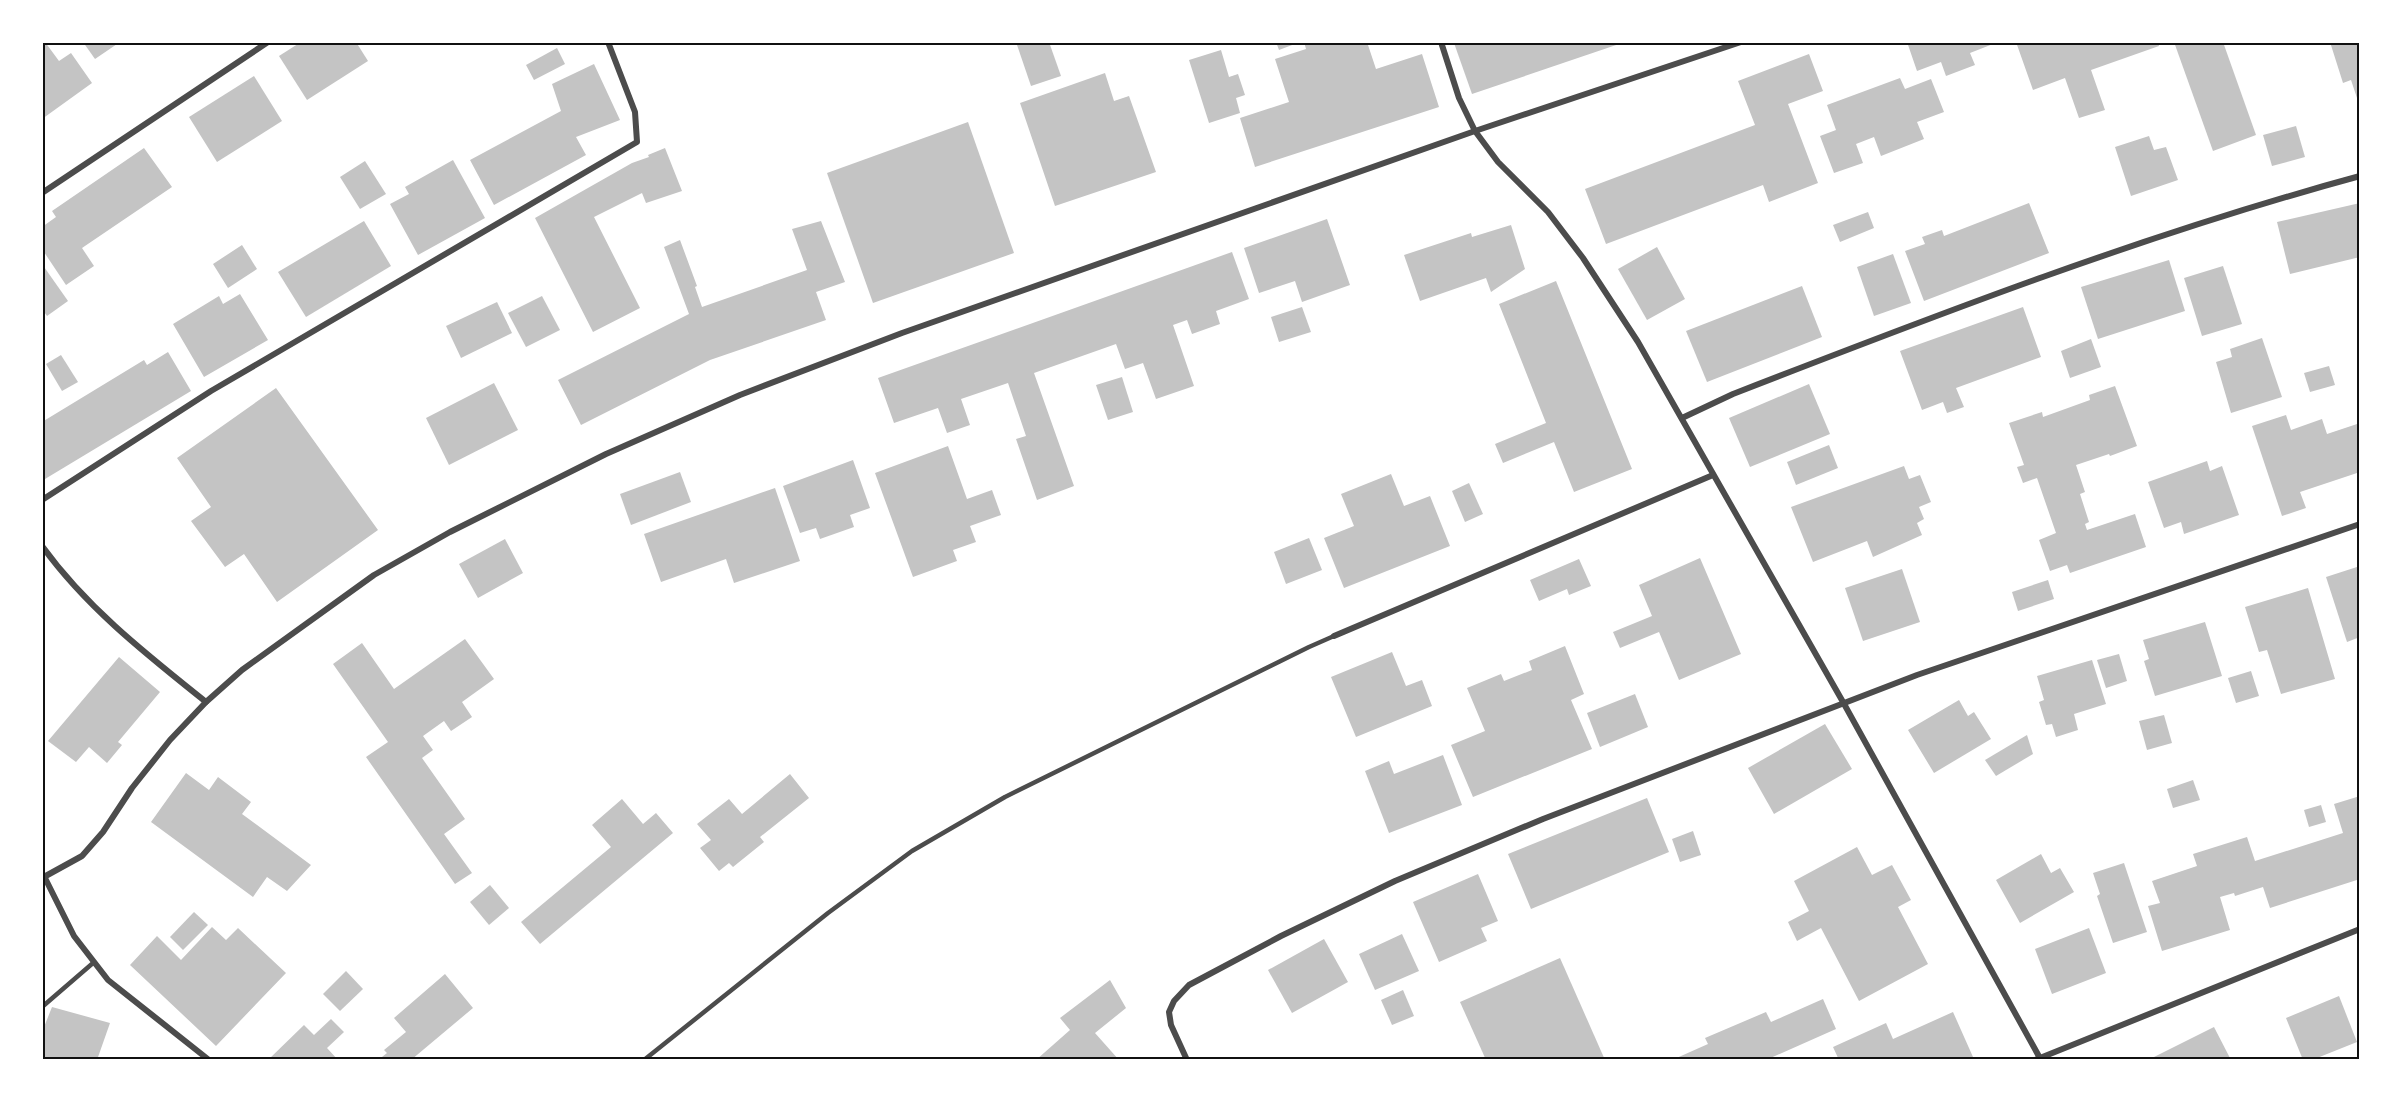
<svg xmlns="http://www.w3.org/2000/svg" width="2402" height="1102" font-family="'Titillium Web',sans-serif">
<rect width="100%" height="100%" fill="#fff"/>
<g fill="#c4c4c4">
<path d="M42 42H45L59 61 71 53 92 83 42 119Z"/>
<path d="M83 42H120L95 59Z"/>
<path d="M301 42H356L368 61 307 100 279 56Z"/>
<path d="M1016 42H1049L1061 76 1031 86Z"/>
<path d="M1276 42H1300L1279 50Z"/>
<path d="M1304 42H1367L1376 69 1422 54 1439 107 1255 167 1240 118 1289 102 1275 59 1306 49Z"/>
<path d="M1457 42H1625L1472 94 1454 43Z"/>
<path d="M1907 42H1992L1993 44 1970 53 1975 65 1946 76 1941 62 1917 71Z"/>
<path d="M2016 42H2158L2159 46 2091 70 2105 110 2079 118 2065 78 2033 90Z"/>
<path d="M2174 42H2223L2256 135 2213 151Z"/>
<path d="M2330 42H2360V107L2351 80 2343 83Z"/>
<path d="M557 48 565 64 534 80 526 65Z"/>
<path d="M1221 50 1229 77 1238 74 1245 95 1236 98 1240 113 1209 123 1189 60Z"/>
<path d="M1809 54 1823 91 1788 104 1818 183 1769 202 1763 185 1606 244 1585 189 1755 125 1738 81Z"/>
<path d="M594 64 620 120 576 137 586 155 494 205 470 160 561 111 552 84Z"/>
<path d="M1105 73 1114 101 1129 96 1156 172 1055 206 1020 103Z"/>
<path d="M254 76 282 121 217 162 189 117Z"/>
<path d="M1900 78 1905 89 1931 79 1944 112 1917 122 1924 139 1881 156 1874 137 1856 144 1863 163 1834 173 1820 136 1836 130 1827 105Z"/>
<path d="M968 122 1014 253 873 303 827 173Z"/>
<path d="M2296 126 2305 157 2272 166 2263 135Z"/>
<path d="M2149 136 2154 150 2166 147 2178 180 2131 196 2115 147Z"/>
<path d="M144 148 172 187 82 248 94 266 66 285 42 249V227L56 217 52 211Z"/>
<path d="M665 148 682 191 646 203 642 193 594 217 640 308 593 332 535 218 632 163 649 157 648 155Z"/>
<path d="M453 160 485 218 418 255 390 204 409 194 405 187Z"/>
<path d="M365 161 386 194 360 209 340 177Z"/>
<path d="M2029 203 2049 253 1924 301 1905 251 1925 244 1922 237 1942 230 1944 236Z"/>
<path d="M2360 203V257L2290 274 2277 222Z"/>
<path d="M1868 212 1874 228 1840 242 1833 225Z"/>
<path d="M1327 219 1350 285 1302 302 1295 281 1259 293 1244 248Z"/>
<path d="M364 221 391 266 306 317 278 272Z"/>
<path d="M821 221 845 282 816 292 826 320 710 360 581 425 558 380 689 314 664 247 680 240 697 286 695 287 702 307 807 270 792 229Z"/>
<path d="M1511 225 1525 269 1491 292 1486 278 1420 301 1404 255 1471 233 1472 237Z"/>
<path d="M242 245 257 269 228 288 213 264Z"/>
<path d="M1657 247 1685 299 1647 320 1618 269Z"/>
<path d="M1232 252 1249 299 1216 311 1220 324 1192 334 1187 320 1173 325 1194 386 1156 399 1143 363 1125 369 1116 344 1034 373 1074 486 1037 500 1016 439 1026 436 1008 383 961 399 970 425 947 433 938 408 894 423 878 378Z"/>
<path d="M1893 254 1911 303 1874 316 1857 267Z"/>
<path d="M2169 260 2185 311 2098 339 2081 287Z"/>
<path d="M42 264 68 301 47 316 42 309Z"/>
<path d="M2223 266 2242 324 2202 336 2184 278Z"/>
<path d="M1556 281 1632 469 1574 492 1554 442 1503 463 1495 444 1546 423 1499 304Z"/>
<path d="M1802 286 1822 337 1707 382 1686 331Z"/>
<path d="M240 294 268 340 204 377 173 324 219 296 223 304Z"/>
<path d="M542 296 560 330 526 347 508 313Z"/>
<path d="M497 302 512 333 461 358 446 326Z"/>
<path d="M1302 307 1311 332 1279 342 1271 317Z"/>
<path d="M2023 307 2041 357 1956 388 1964 407 1947 413 1943 402 1922 410 1900 351Z"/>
<path d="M2262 338 2282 397 2231 413 2216 362 2232 357 2230 349Z"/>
<path d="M2091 339 2101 367 2070 378 2061 351Z"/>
<path d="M168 352 191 391 45 479 42 474V422L144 360 147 365Z"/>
<path d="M61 355 78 382 62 391 46 364Z"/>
<path d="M2329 366 2335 385 2310 392 2304 373Z"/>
<path d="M1122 377 1133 412 1108 420 1096 385Z"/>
<path d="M494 383 518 430 449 465 426 418Z"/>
<path d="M1809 384 1830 434 1750 467 1729 418Z"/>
<path d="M2115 386 2137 446 2110 456 2109 454 2076 465 2085 492 2080 494 2089 522 2085 524 2087 530 2135 514 2146 547 2070 573 2067 565 2050 571 2039 540 2056 533 2037 478 2023 483 2017 467 2024 465 2009 423 2042 412 2043 417 2090 400 2089 395Z"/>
<path d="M276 388 378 530 277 602 244 554 225 567 191 521 211 507 177 458Z"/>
<path d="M2286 415 2291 430 2322 419 2327 434 2360 423V472L2300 492 2306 508 2282 516 2252 426Z"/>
<path d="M1829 445 1838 468 1796 485 1787 462Z"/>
<path d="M948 446 967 499 992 490 1001 515 970 526 976 542 953 550 957 561 913 577 875 473Z"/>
<path d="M853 460 870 508 850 515 854 527 820 539 816 528 800 533 783 486Z"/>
<path d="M2207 461 2210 471 2222 466 2239 515 2184 534 2181 522 2164 528 2148 482Z"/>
<path d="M1904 466 1909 479 1920 475 1931 502 1919 507 1924 519 1917 523 1922 535 1873 557 1867 541 1813 562 1791 507Z"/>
<path d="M680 472 691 502 631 525 620 494Z"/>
<path d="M1391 474 1404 506 1430 496 1450 546 1344 588 1324 538 1354 526 1341 494Z"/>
<path d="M1469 483 1483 514 1465 522 1452 491Z"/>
<path d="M775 488 800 561 734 583 726 559 661 582 644 534Z"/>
<path d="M1309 538 1322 570 1286 584 1274 552Z"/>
<path d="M505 539 523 573 478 598 459 564Z"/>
<path d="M1700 558 1741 654 1679 680 1659 632 1620 648 1613 632 1652 616 1639 585Z"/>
<path d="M1579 559 1591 586 1569 595 1567 589 1539 601 1530 580Z"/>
<path d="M2360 566V637L2347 642 2326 577Z"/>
<path d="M1902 569 1920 622 1863 641 1845 588Z"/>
<path d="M2048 580 2054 599 2018 611 2012 592Z"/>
<path d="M2308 588 2335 679 2281 694 2267 650 2259 652 2245 607Z"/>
<path d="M2205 622 2222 676 2155 696 2144 661 2149 659 2143 640Z"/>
<path d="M465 639 494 679 462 702 472 717 451 731 444 721 423 736 433 750 422 758 465 819 444 834 472 873 455 884 366 757 388 742 333 664 362 643 394 689Z"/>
<path d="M1565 646 1584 694 1571 700 1592 749 1473 797 1451 745 1485 731 1467 688 1501 674 1504 681 1532 670 1529 661Z"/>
<path d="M1392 652 1406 686 1422 680 1432 706 1356 737 1331 677Z"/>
<path d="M2119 654 2127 681 2106 688 2097 660Z"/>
<path d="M119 657 160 692 118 742 122 745 107 763 89 747 76 762 48 741Z"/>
<path d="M2092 660 2106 704 2074 714 2078 730 2056 737 2052 724 2046 725 2039 702 2044 700 2037 676Z"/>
<path d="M2251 671 2259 696 2236 703 2228 678Z"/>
<path d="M1635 694 1648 727 1600 747 1587 713Z"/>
<path d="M1959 700 1968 716 1974 712 1991 739 1934 773 1908 730Z"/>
<path d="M2164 715 2172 743 2147 750 2139 721Z"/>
<path d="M1825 724 1852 769 1774 814 1748 768Z"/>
<path d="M2027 735 2033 754 1996 776 1985 760Z"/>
<path d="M1443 755 1462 805 1389 833 1365 771 1389 761 1394 774Z"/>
<path d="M186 773 209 790 218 777 251 802 242 814 311 865 287 891 267 877 253 897 151 822Z"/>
<path d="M790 774 809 798 760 837 764 842 733 867 729 863 719 871 700 848 711 840 697 824 729 799 742 814Z"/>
<path d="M2193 780 2200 800 2173 808 2167 789Z"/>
<path d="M2360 796V879L2270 908 2263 887 2235 896 2234 893 2220 897 2230 930 2162 951 2148 906 2160 903 2152 881 2197 866 2193 854 2247 837 2255 861 2343 833 2334 804Z"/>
<path d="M1647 798 1669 852 1531 909 1508 854Z"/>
<path d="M622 799 643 824 656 813 673 833 540 944 521 922 611 847 592 825Z"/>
<path d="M2321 805 2326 822 2309 827 2304 810Z"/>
<path d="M1693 831 1701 855 1680 862 1672 839Z"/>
<path d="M1857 847 1872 875 1892 865 1911 900 1898 907 1928 964 1859 1001 1821 928 1797 941 1788 922 1809 911 1794 881Z"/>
<path d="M2041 854 2051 873 2060 868 2074 892 2020 923 1996 880Z"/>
<path d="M2124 863 2147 932 2113 943 2097 896 2100 894 2093 873Z"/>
<path d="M1478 874 1498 921 1481 928 1487 941 1439 962 1413 902Z"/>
<path d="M490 885 509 908 489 925 470 902Z"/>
<path d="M194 912 208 925 183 950 170 937Z"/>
<path d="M212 927 226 940 238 928 286 973 216 1046 130 965 157 936 181 960Z"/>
<path d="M2089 928 2106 973 2052 994 2035 949Z"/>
<path d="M1402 934 1419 971 1375 990 1359 954Z"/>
<path d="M1324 939 1348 982 1292 1013 1268 970Z"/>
<path d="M1560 958 1605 1060H1486L1460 1002Z"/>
<path d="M346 971 363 989 340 1011 323 994Z"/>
<path d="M445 974 473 1008 411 1060H385L382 1057 387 1053 384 1050 406 1032 394 1018Z"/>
<path d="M1110 980 1126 1008 1095 1033 1119 1060H1036L1070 1030 1060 1018Z"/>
<path d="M1403 990 1414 1016 1392 1025 1381 1000Z"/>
<path d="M2339 996 2357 1042 2312 1060H2303L2286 1018Z"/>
<path d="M1823 999 1836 1029 1766 1060H1672L1708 1044 1705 1038 1766 1012 1771 1022Z"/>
<path d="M52 1007 110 1023 97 1060H42V1032Z"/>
<path d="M1953 1012 1973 1057 1966 1060H1839L1833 1047 1886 1023 1893 1039Z"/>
<path d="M331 1019 344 1032 327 1048 338 1060H268L304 1025 314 1035Z"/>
<path d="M2214 1027 2231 1060H2148Z"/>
</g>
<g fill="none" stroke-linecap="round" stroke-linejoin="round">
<g stroke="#4c4c4c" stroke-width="4.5">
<path d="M42 1007 93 963"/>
<path d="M644 1060 828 913 912 851 1005 797 1309 647 1334 636"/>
</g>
<g stroke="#4c4c4c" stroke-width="6">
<path d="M1441 42 1459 98 1475 131 1498 162 1548 212 1583 258 1638 342 1843 702 2041 1060"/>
<path d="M42 193 268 42"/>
<path d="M1682 418 1733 394C1939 314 2146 234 2360 176"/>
<path d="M42 500 211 391 637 142 635 112 608 42"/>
<path d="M42 546C87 608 146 654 206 702"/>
<path d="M1334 636 1713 475"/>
<path d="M42 878 82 856 103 832 132 788 170 740 206 702 242 670 374 575 450 532 606 454 740 395 902 333 1475 131 1741 42"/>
<path d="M45 878 74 936 108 980 209 1060"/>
<path d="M1187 1060 1171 1025 1169 1012 1174 1001 1189 985 1281 936 1395 881 1543 819 1917 675 2360 524"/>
<path d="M2035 1060 2360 929"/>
</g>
</g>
<rect width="2402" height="1102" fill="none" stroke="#ffffff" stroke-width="87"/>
<rect x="44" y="44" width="2314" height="1014" fill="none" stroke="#111" stroke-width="2"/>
</svg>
